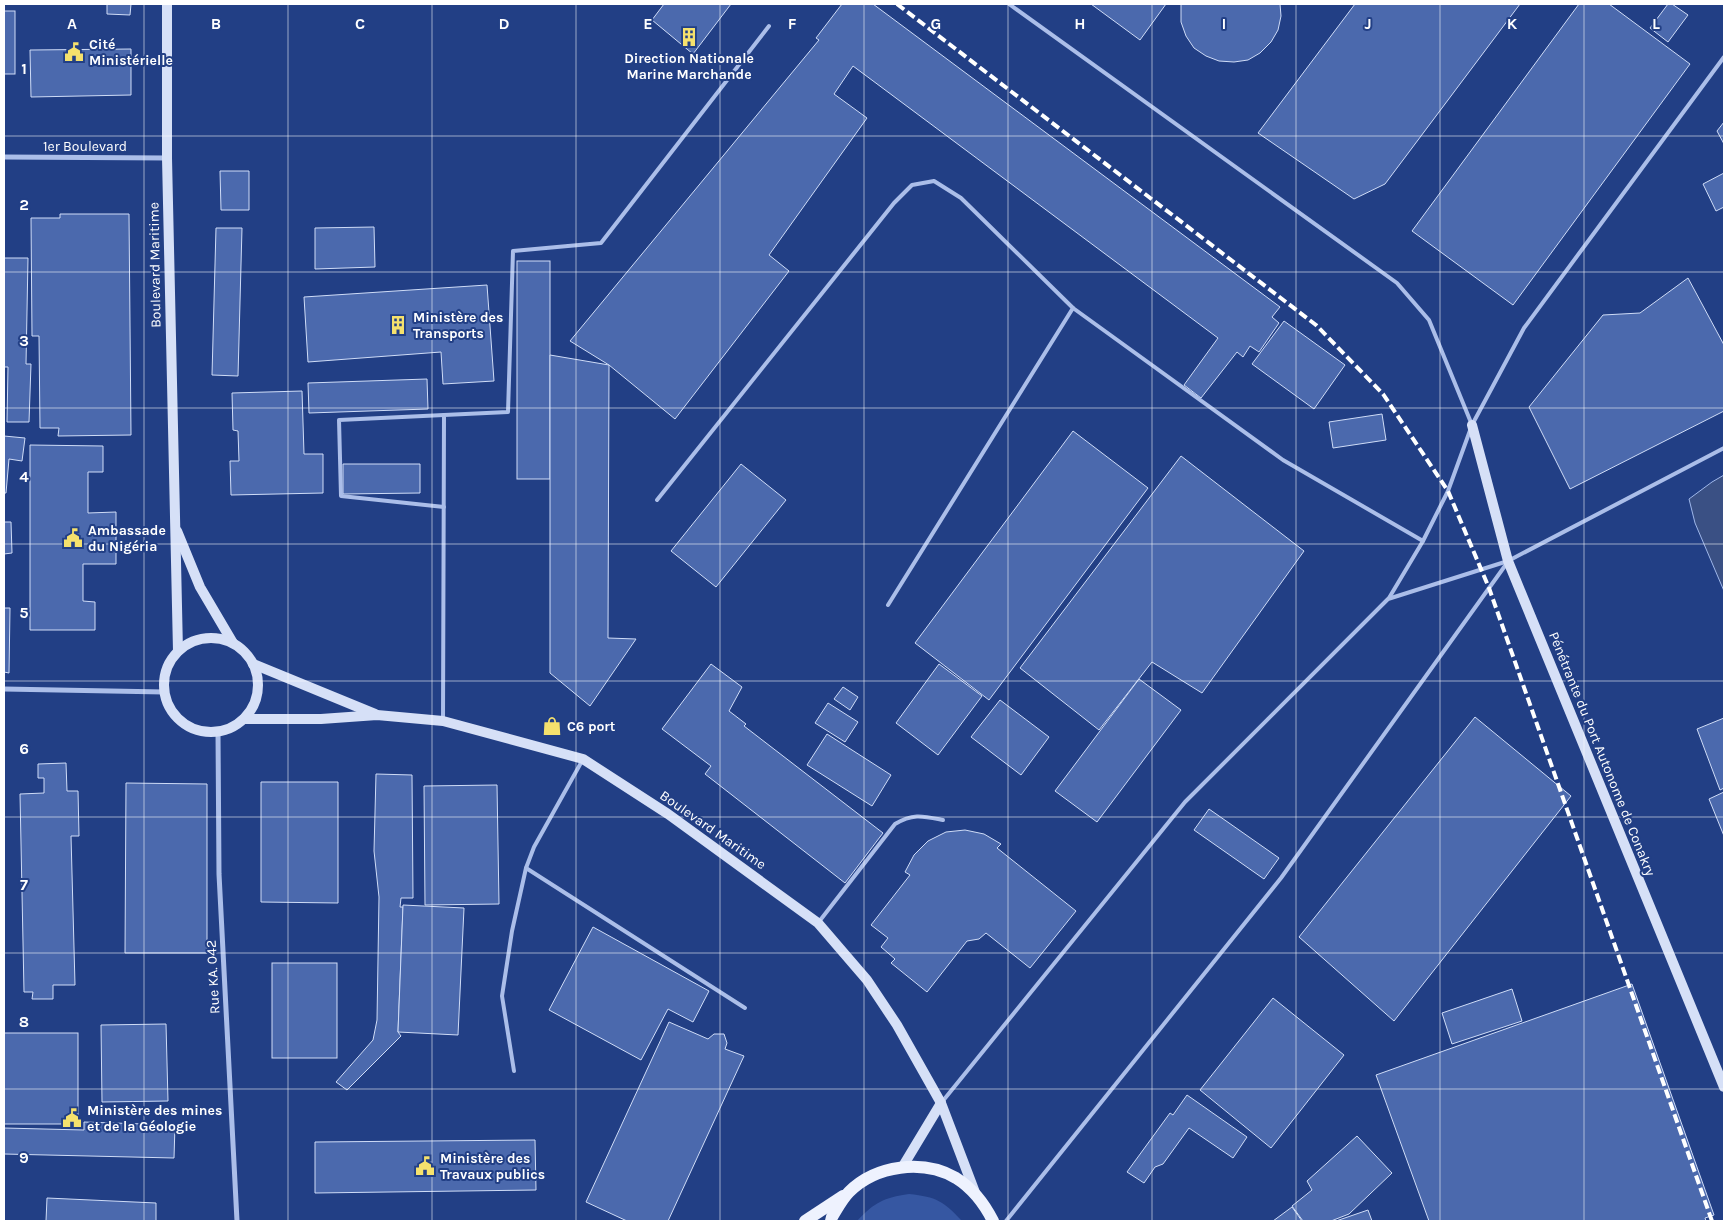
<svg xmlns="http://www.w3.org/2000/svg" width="1728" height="1225" font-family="Karla,sans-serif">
<rect width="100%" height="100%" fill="#223f85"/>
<path fill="#3657a2" d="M909 1194C937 1197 943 1201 962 1221H857C875 1202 883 1198 909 1194Z"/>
<path fill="#3a5084" stroke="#9fb7ea" d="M1724 475V591L1695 523 1689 499 1712 482Z"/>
<g fill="#4b69ad" stroke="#cfdcf7">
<path d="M107 4H131L130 15 107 14Z"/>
<path d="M664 4H731L693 54 652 20Z"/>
<path d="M842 4H873L1280 307 1272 317 1279 323 1259 352 1250 346 1243 357 1237 352 1201 398 1184 385 1218 338 853 66 834 94 867 118 769 255 789 271 675 419 609 365 570 341 819 40 816 38Z"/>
<path d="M1091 4H1166L1140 40Z"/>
<path d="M1181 4H1280L1281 16 1278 30 1271 42 1260 53 1248 60 1234 62 1219 61 1206 56 1194 48 1186 36 1181 22Z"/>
<path d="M1355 4H1520L1385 184 1354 199 1258 133Z"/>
<path d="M1579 4H1609L1690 64 1513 305 1412 231Z"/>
<path d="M1668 4H1672L1688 15 1668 42 1650 28Z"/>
<rect x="4" y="11" width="11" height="63"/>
<path d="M131 49V95L31 97 30 50Z"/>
<path d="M1724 122V144L1717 131Z"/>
<path d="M220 171H249V210H221Z"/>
<path d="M1724 173V207L1716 211 1703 184Z"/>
<path d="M60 214H129L131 435 58 436 59 428H40L39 336H32L31 218H60Z"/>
<path d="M374 227 375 267 315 269V228Z"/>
<path d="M216 228H242L238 376 212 375Z"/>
<path d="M4 258H28L26 364H31L29 422H7L8 367H4Z"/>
<rect x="517" y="261" width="33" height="218"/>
<path d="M1688 278 1724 345V411L1570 489 1529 407 1603 315 1640 313Z"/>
<path d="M487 285 494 381 443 384 441 352 308 362 304 297Z"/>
<path d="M1284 321 1345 365 1314 409 1252 364Z"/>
<path d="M550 355 609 365 608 638 636 639 590 706 550 673Z"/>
<path d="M427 379 428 409 309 413 308 383Z"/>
<path d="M302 391 304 454H323V493L231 495 230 461H239L238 431 233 430 232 393Z"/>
<path d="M1382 414 1386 440 1333 448 1329 422Z"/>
<path d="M1073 431 1148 488 989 700 915 643Z"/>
<path d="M4 436 25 438 22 461 9 459 6 493H4Z"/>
<path d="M30 445 103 446V472H88V513L116 512V564H83V601L95 602V630H30Z"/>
<path d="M1181 456 1304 551 1202 693 1152 662 1099 730 1020 668Z"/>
<path d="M343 464H420V493L343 494Z"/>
<path d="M741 464 786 500 716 587 671 551Z"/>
<path d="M4 522H11L12 553 4 554Z"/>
<path d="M4 608H10L9 673 4 672Z"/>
<path d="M711 664 742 687 729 711 746 724 744 726 883 833 845 883 705 774 711 766 662 729Z"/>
<path d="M939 664 982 696 938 755 896 723Z"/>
<path d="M1139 679 1181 710 1097 822 1055 791Z"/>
<path d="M843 687 858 697 850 710 834 699Z"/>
<path d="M1000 700 1049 737 1021 775 971 737Z"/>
<path d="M828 703 858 722 845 742 815 723Z"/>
<path d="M1475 717 1571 796 1394 1021 1299 937Z"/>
<path d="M1724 718V788L1720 790 1697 729Z"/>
<path d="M827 734 891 775 872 806 807 765Z"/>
<path d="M66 763 67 791H78L79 836H71L75 985H53V999H32L33 992H24L20 794 44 793V778H38V764Z"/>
<path d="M376 774 412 775 413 898H401L400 907H403L398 1032 401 1036 347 1090 336 1082 373 1040 377 1020 379 897 374 851Z"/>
<path d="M261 782H338V903L261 902Z"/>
<path d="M126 783 207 784V953H125Z"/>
<path d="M497 785 499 904 425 905 424 786Z"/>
<path d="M1724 792V836L1709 799Z"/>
<path d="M1209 809 1279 858 1264 879 1194 830Z"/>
<path d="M965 830 984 834 1001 844 997 848 1076 911 1030 968 986 933 979 939 967 941 927 992 891 963 895 959 881 947 888 938 871 925 910 875 905 872 914 855 928 841 946 832Z"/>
<path d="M403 905 464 908 458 1035 398 1032Z"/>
<path d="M593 927 709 991 693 1022 668 1009 641 1060 549 1010Z"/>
<rect x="272" y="963" width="65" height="95"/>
<path d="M1632 984 1714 1215 1705 1218 1706 1221H1429L1376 1075Z"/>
<path d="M1512 989 1522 1021 1452 1044 1442 1013Z"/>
<path d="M1273 998 1344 1055 1271 1148 1200 1090Z"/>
<path d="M669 1022 708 1039 714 1034H724L727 1043 725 1049 744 1056 668 1221H627L586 1202Z"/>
<path d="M166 1024 168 1101 102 1102 101 1025Z"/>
<rect x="4" y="1033" width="74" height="91"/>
<path d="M1187 1095 1247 1137 1233 1158 1189 1128 1163 1164 1155 1167 1144 1183 1127 1172 1170 1113 1173 1115Z"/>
<path d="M84 1122 175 1125 174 1158 4 1154V1128L84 1130Z"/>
<path d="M1357 1136 1392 1173 1349 1214 1331 1221H1303L1292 1206 1312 1190 1307 1181Z"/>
<path d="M535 1140 536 1190 315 1193V1142Z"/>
<path d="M47 1198 156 1203V1221H46Z"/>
<path d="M1292 1207 1302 1221H1273Z"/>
<path d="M1368 1210 1372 1221H1336Z"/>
</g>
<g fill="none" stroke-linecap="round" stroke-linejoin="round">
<g stroke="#abbee9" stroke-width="4">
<path d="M1009 4 1397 283 1429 320 1472 425"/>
<path d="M657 500 894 203 912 185 934 181 961 198 1073 308 1283 460 1423 541"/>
<path d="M444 507 341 496 339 420 444 415"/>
<path d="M1389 598 1423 541 1448 491 1472 425 1524 328 1724 57"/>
<path d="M888 605 1073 308"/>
<path d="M443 721 444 415 508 412 513 251 601 243 769 26"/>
<path d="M526 868 745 1008"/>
<path d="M818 923 895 824C913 813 923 816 943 820"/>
<path d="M514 1071 502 996 512 931 526 868 534 847 582 761"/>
<path d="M942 1102 1185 802 1388 599 1508 561 1724 448"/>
<path d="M1006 1221 1281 878 1507 563"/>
</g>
<g stroke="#abbee9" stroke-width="5">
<path d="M4 157 167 158"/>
<path d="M4 689 164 692"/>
<path d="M218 732 219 874 237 1221"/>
</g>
<g stroke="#d6e0f7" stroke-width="10">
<path d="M167 4V158L178 651"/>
<path d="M1472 425 1508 561 1724 1087"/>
<path d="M177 531 200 587 233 643"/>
<circle cx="211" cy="685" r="47"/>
<path d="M253 664 375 714"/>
<path d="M244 719H321L377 715 443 721 583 759 668 814 818 923 867 980 897 1025 941 1103 976 1195"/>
<path d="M903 1166 941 1103"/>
</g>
<g stroke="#eef2fe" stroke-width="12">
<path d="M805 1221 843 1196"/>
<path d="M831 1221 832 1217C837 1209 842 1199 849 1192 876 1165 923 1159 956 1178 972 1188 985 1205 993 1221"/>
</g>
<path stroke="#fff" stroke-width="4" stroke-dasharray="9 4" stroke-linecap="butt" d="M897 4 1316 325 1383 394 1448 491 1489 588 1712 1221"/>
</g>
<path fill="none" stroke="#fff" stroke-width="1" stroke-opacity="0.55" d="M144 4V1221M288 4V1221M432 4V1221M576 4V1221M720 4V1221M864 4V1221M1008 4V1221M1152 4V1221M1296 4V1221M1440 4V1221M1584 4V1221M4 136H1724M4 272H1724M4 408H1724M4 544H1724M4 681H1724M4 817H1724M4 953H1724M4 1089H1724"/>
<defs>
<g id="building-bare" transform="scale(1.5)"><path d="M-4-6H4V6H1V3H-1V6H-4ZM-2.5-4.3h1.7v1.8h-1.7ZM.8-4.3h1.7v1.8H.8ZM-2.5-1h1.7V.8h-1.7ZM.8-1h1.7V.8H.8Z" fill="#f5e16d" stroke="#223f85" stroke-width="2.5" paint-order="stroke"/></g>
<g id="civic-bare" transform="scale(1.5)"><path d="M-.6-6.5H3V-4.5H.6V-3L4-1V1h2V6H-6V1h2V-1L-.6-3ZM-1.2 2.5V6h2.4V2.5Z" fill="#f5e16d" stroke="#223f85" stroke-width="2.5" paint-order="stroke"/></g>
<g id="shop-bare" transform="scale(1.5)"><path d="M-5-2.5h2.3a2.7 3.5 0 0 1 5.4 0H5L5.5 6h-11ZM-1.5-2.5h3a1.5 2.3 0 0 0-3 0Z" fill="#f5e16d" stroke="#223f85" stroke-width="2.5" paint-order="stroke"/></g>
</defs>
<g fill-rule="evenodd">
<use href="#building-bare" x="689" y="37"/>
<use href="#civic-bare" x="74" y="52"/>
<use href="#building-bare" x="398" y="325"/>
<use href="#civic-bare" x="73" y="538"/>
<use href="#shop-bare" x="552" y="726"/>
<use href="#civic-bare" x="72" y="1118"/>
<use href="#civic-bare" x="425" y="1166"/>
</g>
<g text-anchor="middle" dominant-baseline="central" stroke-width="4" stroke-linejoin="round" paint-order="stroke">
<g font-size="14" font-weight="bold" fill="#fff" stroke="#223f85" text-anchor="start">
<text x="89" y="44">Cité<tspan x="89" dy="16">Ministérielle</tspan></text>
<text x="689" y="58" text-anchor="middle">Direction Nationale<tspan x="689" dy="16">Marine Marchande</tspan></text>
<text x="413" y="317">Ministère des<tspan x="413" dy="16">Transports</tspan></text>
<text x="88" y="530">Ambassade<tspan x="88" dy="16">du Nigéria</tspan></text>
<text x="567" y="726">C6 port</text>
<text x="87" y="1110">Ministère des mines<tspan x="87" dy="16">et de la Géologie</tspan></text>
<text x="440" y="1158">Ministère des<tspan x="440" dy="16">Travaux publics</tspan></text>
</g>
<g font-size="14" fill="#fff" stroke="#223f85">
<text x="85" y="146">1er Boulevard</text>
<text transform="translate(155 265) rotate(-91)">Boulevard Maritime</text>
<text transform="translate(1602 754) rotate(68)">Pénétrante du Port Autonome de Conakry</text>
<text transform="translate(713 830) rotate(35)">Boulevard Maritime</text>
<text transform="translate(213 977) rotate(-93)">Rue KA. 042</text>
</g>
</g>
<g font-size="16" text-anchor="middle" font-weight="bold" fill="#fff" stroke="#223f85" stroke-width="4" stroke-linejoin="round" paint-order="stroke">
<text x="72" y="29">A</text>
<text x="216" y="29">B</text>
<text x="360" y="29">C</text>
<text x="504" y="29">D</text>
<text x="648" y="29">E</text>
<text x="792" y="29">F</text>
<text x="936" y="29">G</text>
<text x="1080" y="29">H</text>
<text x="1224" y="29">I</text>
<text x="1368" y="29">J</text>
<text x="1512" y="29">K</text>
<text x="1656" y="29">L</text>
<text x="24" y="74">1</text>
<text x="24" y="210">2</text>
<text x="24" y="346">3</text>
<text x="24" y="482">4</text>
<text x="24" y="618">5</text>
<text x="24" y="754">6</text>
<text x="24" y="890">7</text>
<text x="24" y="1027">8</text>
<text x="24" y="1163">9</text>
</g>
<rect width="1728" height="1225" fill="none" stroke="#ffffff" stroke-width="10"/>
</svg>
